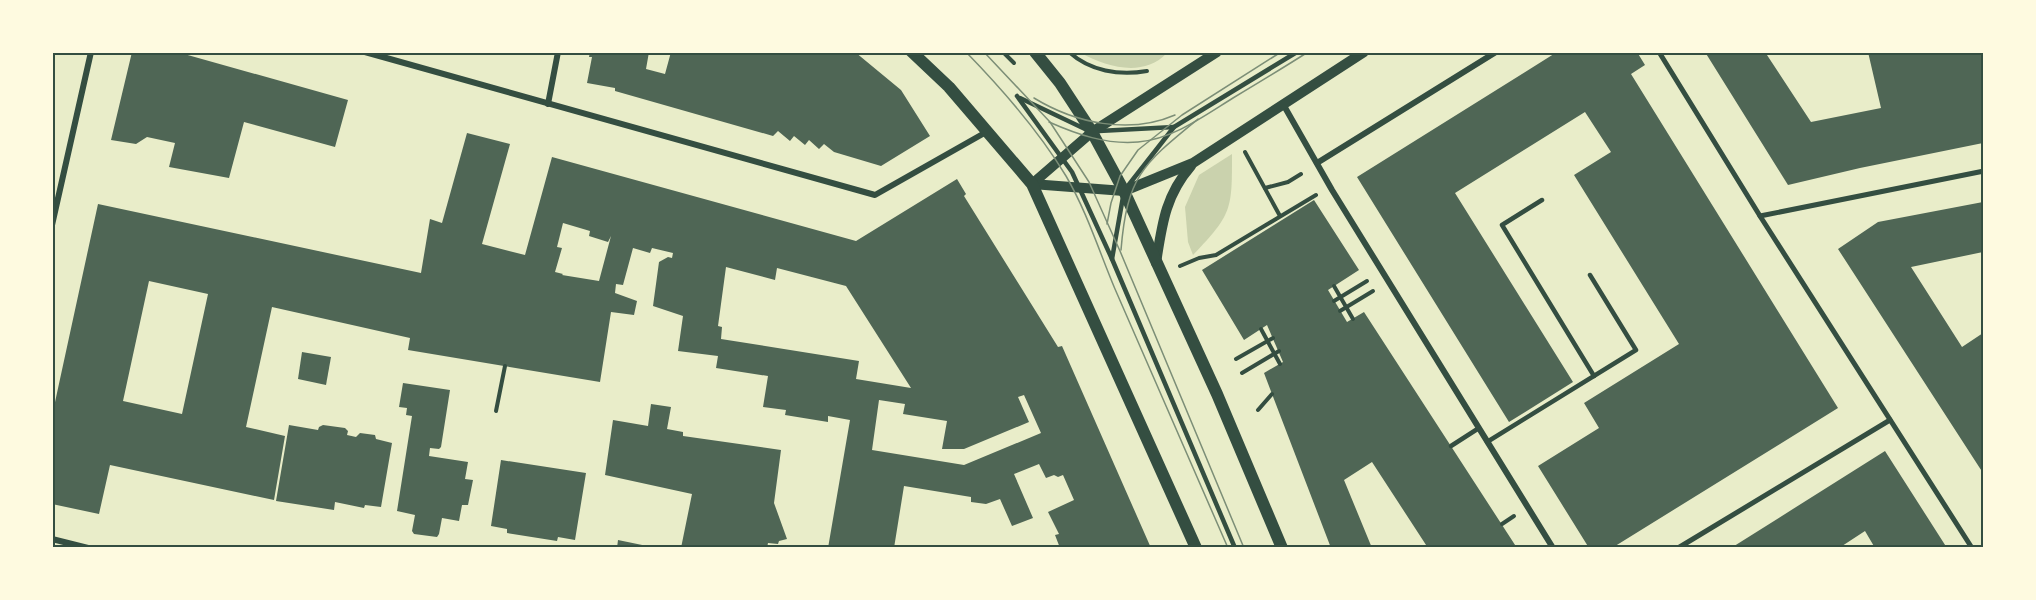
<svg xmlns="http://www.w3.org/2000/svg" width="2036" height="600" font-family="'PT Sans Narrow',sans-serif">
<rect width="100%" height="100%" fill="#e9edc9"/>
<g fill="#cad2ad">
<path d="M1149 53 1158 55 1159 53H1167C1143 78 1107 67 1081 53Z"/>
<path d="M1232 154C1232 210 1232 214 1193 255L1188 242 1185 207 1199 175Z"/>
</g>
<g fill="#4f6655" fill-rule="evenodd">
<path d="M132 52H177L348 100 335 147 244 122 229 178 169 167 175 143 147 137 136 144 111 140Z"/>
<path d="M590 52H649L646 69 665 74 671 52H855L901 90 930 136 881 166 834 152 824 144 819 149 809 140 805 145 794 136 790 141 778 131 773 136 615 91V88L587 83 592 57H589Z"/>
<path d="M1557 52H1637L1645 65 1631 74 1838 408 1612 548H1589L1538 466 1599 428 1584 403 1679 344 1574 175 1611 152 1585 112 1455 193 1573 382 1509 422 1357 177Z"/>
<path d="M1705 52H1765L1811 122 1881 108 1868 52H1983V143L1860 168 1788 185Z"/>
<path d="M467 133 510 144 482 244 525 255 552 157 856 241 957 179 966 194 964 196 1058 347 1062 346 1151 548H1060L1055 535 1059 534 1048 512 1074 500 1063 475 1058 477 1054 475 1046 478 1039 464 1014 474 1033 518 1012 526 1000 499 986 504 971 502V497L904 486 894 548H828L850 420 828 416V422L785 415 786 410 763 407 768 376 716 368 718 356 678 351 683 316 653 306 659 262 668 257 672 258 673 253 652 248 650 253 633 248 623 285 616 284 615 293 637 301 634 315 611 312 600 382 408 350 410 338 272 307 246 427 285 436 274 500 110 465 99 514 52 504V416L98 204 421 273 430 219 442 223ZM563 223 590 231 589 236 608 242 611 236 599 281 562 275 563 274 555 272 562 248 557 247ZM726 267 775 280 777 268 846 286 911 388 856 379 859 361 721 339 722 327 718 326ZM149 281 208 294 182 414 123 401ZM1024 395 1041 433 964 465 872 450 879 400 905 404 903 414 947 421 942 449H964L1029 422 1018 397Z"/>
<path d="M1314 200 1359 270 1328 290 1347 322 1364 312 1517 548H1428L1372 462 1344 480 1372 548H1331L1264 373 1283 362 1267 325 1244 340 1202 270Z"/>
<path d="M1983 202V252L1911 267 1962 347 1983 333V473L1838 249 1878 222Z"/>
<path d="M302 352 331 357 326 385 298 379Z"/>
<path d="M403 383 450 390 441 447 439 449 430 448 429 456 468 462 465 479 473 480 468 505H462L459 521 442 518 439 534 437 537 414 534 412 531 415 515 397 511 412 416 406 415 407 408 399 407Z"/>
<path d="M651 404 671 407 667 429 683 432V436L781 450 774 503 787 539 779 541 778 544 768 543 767 548H681L692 494 605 475 613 420 648 426Z"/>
<path d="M289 425 318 430 319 427 323 425 345 428 348 431 347 435 356 437 360 433 375 435 376 439 392 443 381 507 365 505 364 508 335 502 334 510 276 501Z"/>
<path d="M1885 451 1947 548H1875L1865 531 1839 548H1731Z"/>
<path d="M501 460 586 473 575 540 558 537 557 541 507 533V529L491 526Z"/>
<path d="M618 540 647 546 646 548H617Z"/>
</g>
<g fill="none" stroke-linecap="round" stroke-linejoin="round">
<g stroke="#344e41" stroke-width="4">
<path d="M1003 52 1014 63"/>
<path d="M1069 52C1090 71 1119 76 1147 71"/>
<path d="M1245 152 1280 216"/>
<path d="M1265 188 1288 182 1301 174"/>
<path d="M1180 266 1199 258 1216 255 1316 195"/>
<path d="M1334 286 1353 319"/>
<path d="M1334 301 1367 281"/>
<path d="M1340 311 1373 291"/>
<path d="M1261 329 1280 364"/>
<path d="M1236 359 1273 338"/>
<path d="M1242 373 1279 351"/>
<path d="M1258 410 1272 394"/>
<path d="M496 411 505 366"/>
<path d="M1502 524 1514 516"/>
</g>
<g stroke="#344e41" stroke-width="4.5">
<path d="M1017 96 1072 172 1112 259 1235 548"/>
<path d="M1020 98 1085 129"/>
<path d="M1099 131 1174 127"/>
<path d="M1127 187 1174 127 1297 52"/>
<path d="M1542 200 1502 225 1594 376"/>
<path d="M1112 259 1123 197"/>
<path d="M1487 442 1636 350 1590 275"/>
<path d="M1451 446 1479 428"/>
</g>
<g stroke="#344e41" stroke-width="5">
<path d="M1659 52 1760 216 1972 548"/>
<path d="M1760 216 1984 171"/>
<path d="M1678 548 1890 420"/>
</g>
<g stroke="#344e41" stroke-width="6">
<path d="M365 52 875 195 988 131"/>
<path d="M548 104 558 52"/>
<path d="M1283 104 1332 190 1553 548"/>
<path d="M1317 163 1496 52"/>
<path d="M52 225 91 52"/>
<path d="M52 539 88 548"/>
</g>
<g stroke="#344e41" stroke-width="10">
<path d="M1032 184 1124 191 1193 163 1364 52"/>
<path d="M1032 184 1092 132 1217 52"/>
<path d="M1156 263C1162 225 1165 196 1191 166"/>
</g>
<g stroke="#344e41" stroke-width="12">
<path d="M912 52 949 87 1032 184 1196 548"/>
<path d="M1035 52 1060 83 1092 132 1124 191 1217 394 1282 548"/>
</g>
<g stroke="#7c8e77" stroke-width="1.5">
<path d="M966 52C1003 90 1039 131 1066 176 1087 212 1099 251 1115 289 1152 375 1190 461 1228 548"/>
<path d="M984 52 1050 122 1089 182 1120 251 1244 548"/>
<path d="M1034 98C1075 123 1129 135 1175 115"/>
<path d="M1049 122C1076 134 1107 145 1138 142 1173 139 1204 116 1233 98 1258 83 1283 68 1308 52"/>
<path d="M1107 224 1111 203 1120 176 1138 150 1182 115 1281 52"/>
<path d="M1121 250C1127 176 1143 164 1198 119"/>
</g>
</g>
<rect width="2036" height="600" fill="none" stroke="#fefae0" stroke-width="108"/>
<rect x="54" y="54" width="1928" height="492" fill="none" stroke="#344e41" stroke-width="2"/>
</svg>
